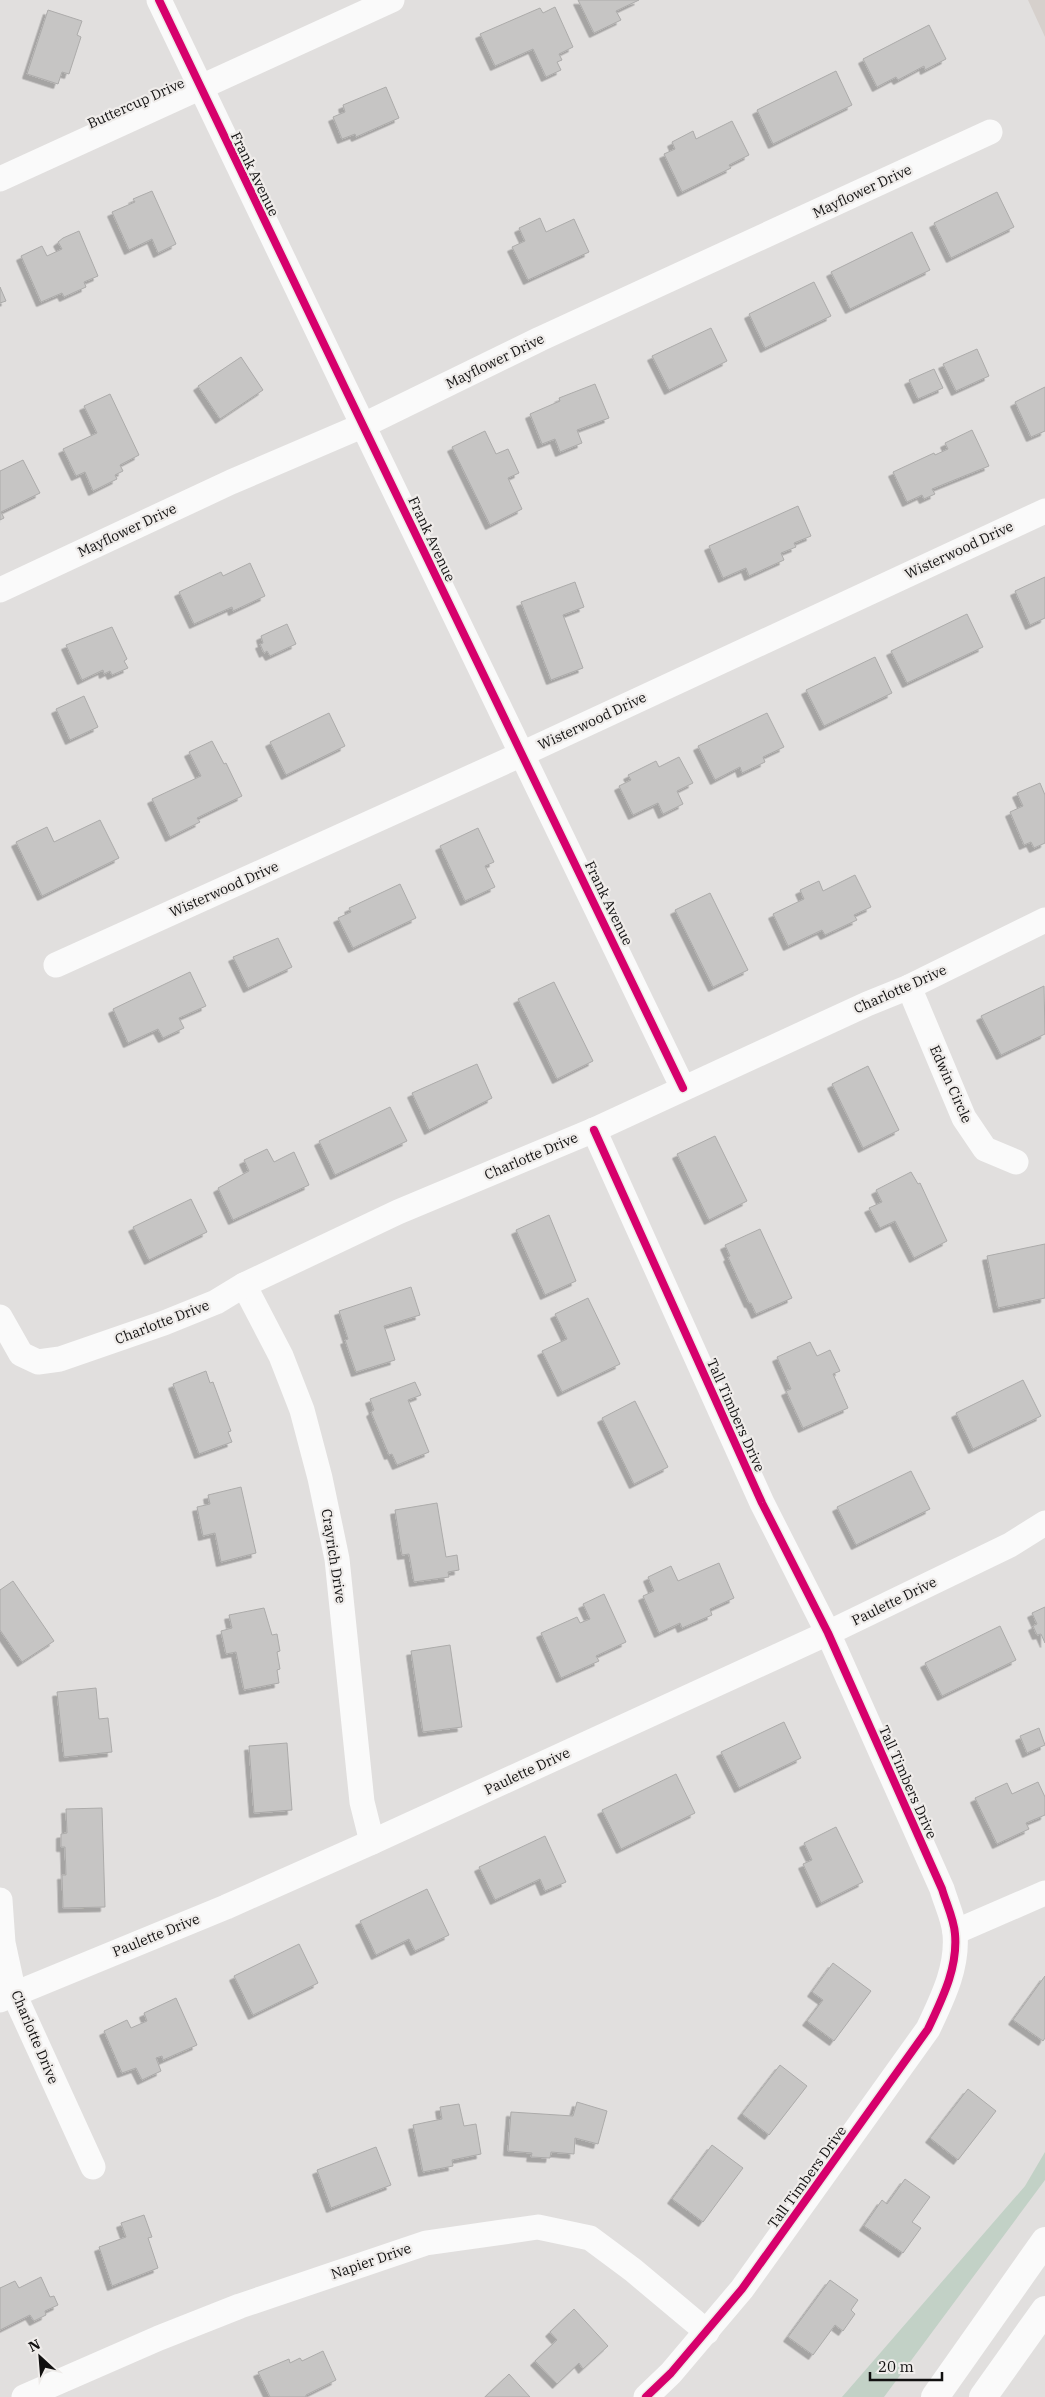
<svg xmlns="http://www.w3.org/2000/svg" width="1045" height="2397" font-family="'IBM Plex Serif',serif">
<defs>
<filter id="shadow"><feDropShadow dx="-4.5" dy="4.5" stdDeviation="0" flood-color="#0004"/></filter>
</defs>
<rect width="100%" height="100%" fill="#e1dfde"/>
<path fill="#d6d0cc" d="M1028 0H1045V37Z"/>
<path fill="#c2d1c6" d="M1045 2152V2180L884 2397H842L1025 2186Z"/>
<g fill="#c6c5c4" stroke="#acabaa" filter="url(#shadow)">
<path d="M578 0H639L616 11 621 20 594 33Z"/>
<path d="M555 7 573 47 559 54 562 60 557 62 561 70 546 77 533 49 495 66 480 34 540 8 543 13Z"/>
<path d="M48 10 82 21 77 35 81 37 69 74 62 72 58 84 27 74Z"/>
<path d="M929 25 946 59 925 70 924 66 898 80 896 77 877 87 863 59Z"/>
<path d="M836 71 852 105 773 144 757 110Z"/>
<path d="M386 87 399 118 356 137 355 134 342 139 333 117 345 112 343 105Z"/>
<path d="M732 121 749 155 729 165 731 168 682 192 664 154 675 149 672 142 693 131 696 139Z"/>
<path d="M152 191 176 244 158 253 152 239 129 250 112 212 135 202 133 199Z"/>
<path d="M997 192 1014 227 951 258 934 223Z"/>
<path d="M540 218 546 232 574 219 589 252 528 280 512 247 525 241 519 228Z"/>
<path d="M79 231 98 276 84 282 86 287 64 297 62 293 41 302 21 256 42 246 47 256 62 249 58 242 63 238Z"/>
<path d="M912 232 930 270 850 309 831 272Z"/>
<path d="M814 282 831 316 765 348 749 314Z"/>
<path d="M0 287 6 301 0 303Z"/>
<path d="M711 328 727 361 669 390 652 356Z"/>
<path d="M977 349 989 376 956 391 943 364Z"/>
<path d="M241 357 263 390 220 419 198 386Z"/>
<path d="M934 369 943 388 918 399 909 380Z"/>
<path d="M595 384 609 418 577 430 582 443 560 452 555 439 542 444 530 414 560 401 559 398Z"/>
<path d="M1045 387V431L1031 437 1015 402Z"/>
<path d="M110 394 139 455 120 465 123 471 115 475 117 479 93 491 85 472 76 476 63 449 97 433 84 406Z"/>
<path d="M972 430 989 466 932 489 935 494 924 499 922 495 907 502 893 472 934 453 935 455 948 449 945 443Z"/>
<path d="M485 431 496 454 508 449 519 473 508 478 522 509 490 525 452 447Z"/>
<path d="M23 460 40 493 1 512 4 518 0 520V471Z"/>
<path d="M798 506 811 536 794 543 796 547 781 553 784 560 749 576 746 568 723 578 709 546Z"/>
<path d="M250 563 265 596 233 611 232 607 194 624 179 592 221 572 223 576Z"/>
<path d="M1045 577V618L1030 625 1015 591Z"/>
<path d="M575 582 584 607 563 615 583 668 551 680 521 602Z"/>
<path d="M967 614 983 647 907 683 891 651Z"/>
<path d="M287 624 296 644 270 656 267 651 264 653 260 644 263 643 261 636Z"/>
<path d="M112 627 127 659 124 661 128 668 112 675 110 671 104 674 103 670 82 680 66 645Z"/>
<path d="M875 657 892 693 824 726 806 690Z"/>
<path d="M84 696 98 727 70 740 56 709Z"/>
<path d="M329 713 345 746 286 775 270 742Z"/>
<path d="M767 713 784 747 763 757 765 762 742 773 740 767 715 780 698 746Z"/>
<path d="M212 741 224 764 226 763 242 796 197 818 200 822 170 837 152 799 201 776 189 752Z"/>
<path d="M679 757 693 783 677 791 683 804 663 814 658 803 633 815 619 786 631 780 628 775 656 761 659 767Z"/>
<path d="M1040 783 1045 795V843L1034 848 1031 842 1024 845 1010 812 1023 806 1017 793Z"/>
<path d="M100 820 119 858 42 896 16 842 47 827 54 842Z"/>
<path d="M478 828 494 862 485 866 495 887 465 901 440 846Z"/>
<path d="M855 875 871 907 854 915 857 920 825 935 822 930 788 946 773 914 804 899 800 890 819 881 823 891Z"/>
<path d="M400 884 416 918 353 948 338 918 351 912 349 908Z"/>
<path d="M710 893 748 970 713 987 675 910Z"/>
<path d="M278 938 292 967 248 988 233 957Z"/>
<path d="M190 972 206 1006 179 1018 184 1028 163 1038 158 1029 128 1043 113 1009Z"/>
<path d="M554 982 593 1061 557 1079 518 999Z"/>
<path d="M1044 986 1045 1034 1001 1055 981 1016Z"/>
<path d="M477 1064 492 1098 429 1130 412 1093Z"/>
<path d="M868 1066 899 1130 863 1148 832 1084Z"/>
<path d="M390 1107 407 1141 335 1175 319 1141Z"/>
<path d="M715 1136 747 1201 709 1220 677 1154Z"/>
<path d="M267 1149 274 1162 294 1152 309 1185 233 1220 218 1188 249 1171 244 1160Z"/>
<path d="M911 1172 918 1184 920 1183 947 1241 914 1258 895 1221 880 1228 869 1208 882 1202 876 1190Z"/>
<path d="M191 1199 207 1232 149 1260 133 1227Z"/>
<path d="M549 1215 576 1281 545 1295 516 1230Z"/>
<path d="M760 1229 792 1298 756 1314 751 1303H749L728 1257 730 1256 725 1245Z"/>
<path d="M1045 1244V1298L998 1308 987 1256Z"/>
<path d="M411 1287 420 1315 384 1326 395 1360 356 1372 345 1340 348 1339 339 1311Z"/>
<path d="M588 1298 620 1364 562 1392 542 1351 567 1339 555 1314Z"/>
<path d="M810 1342 817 1356 830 1350 840 1371 833 1374 848 1408 803 1428 786 1391 791 1389 777 1357Z"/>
<path d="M206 1371 210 1383 213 1382 231 1431 228 1432 232 1442 199 1454 173 1384Z"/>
<path d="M1023 1380 1041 1416 973 1449 956 1413Z"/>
<path d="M415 1382 421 1395 408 1400 429 1452 397 1465 392 1454 389 1455 371 1412 374 1410 370 1399Z"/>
<path d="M635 1401 668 1467 634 1484 602 1418Z"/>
<path d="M911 1471 930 1509 856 1545 837 1507Z"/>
<path d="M241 1487 256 1553 221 1562 215 1533 203 1536 197 1507 210 1504 208 1495Z"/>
<path d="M437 1503 446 1557 457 1555 459 1570 448 1572 449 1577 414 1582 409 1554 402 1555 395 1510Z"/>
<path d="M719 1563 734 1598 710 1609 712 1615 682 1628 680 1623 659 1633 643 1596 654 1591 648 1577 671 1566 678 1581Z"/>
<path d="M13 1581 54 1641 22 1662 0 1630V1590Z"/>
<path d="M604 1594 626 1642 596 1656 599 1661 561 1678 541 1633 577 1617 580 1623 590 1619 583 1604Z"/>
<path d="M1045 1607V1643L1041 1634 1037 1635 1033 1626 1037 1624 1032 1613Z"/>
<path d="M264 1608 272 1635 277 1634 280 1651 277 1652 280 1669 277 1670 279 1683 244 1690 236 1652 226 1654 221 1631 232 1628 229 1615Z"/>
<path d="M1000 1626 1016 1660 942 1696 925 1663Z"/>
<path d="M450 1645 462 1727 423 1732 411 1651Z"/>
<path d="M96 1688 99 1719 108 1718 112 1752 64 1757 57 1692Z"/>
<path d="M784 1722 801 1758 739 1788 721 1752Z"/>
<path d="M1039 1728 1045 1745 1027 1753 1020 1736Z"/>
<path d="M287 1743 292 1810 254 1813 249 1746Z"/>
<path d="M676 1774 695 1813 621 1849 602 1810Z"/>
<path d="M1038 1782 1045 1797V1815L1026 1823 1029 1829 997 1844 975 1798 1007 1783 1012 1794Z"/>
<path d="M102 1808 105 1907 63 1908 62 1875H66L65 1847H61V1834L67 1833 66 1809Z"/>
<path d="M836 1827 863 1882 821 1903 803 1864 812 1860 804 1843Z"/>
<path d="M545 1836 566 1882 545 1891 540 1879 495 1900 479 1867Z"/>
<path d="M427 1889 449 1935 415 1951 409 1939 376 1955 360 1921Z"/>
<path d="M299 1944 318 1983 253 2015 234 1976Z"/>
<path d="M833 1963 871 1991 834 2041 807 2021 823 2000 812 1992Z"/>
<path d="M1045 1976V2038L1043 2041 1013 2020Z"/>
<path d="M176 1998 197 2045 163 2060 162 2056 156 2058 161 2071 142 2080 136 2068 122 2073 104 2031 127 2020 131 2028 147 2021 144 2013Z"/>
<path d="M780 2065 807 2086 769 2135 742 2114Z"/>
<path d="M968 2089 996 2111 958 2160 930 2138Z"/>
<path d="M577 2102 607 2111 598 2144 575 2138 574 2154 551 2152 550 2158 531 2157 532 2153 508 2151 511 2112 573 2116Z"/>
<path d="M459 2104 464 2126 476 2124 481 2154 452 2160 453 2166 423 2172 413 2125 442 2119 440 2107Z"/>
<path d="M712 2145 743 2168 703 2222 672 2199Z"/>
<path d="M376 2147 391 2185 331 2208 317 2170Z"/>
<path d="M905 2179 930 2197 912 2222 921 2228 903 2253 864 2226 882 2200 887 2204Z"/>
<path d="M144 2215 152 2237 148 2238 158 2268 112 2286 99 2247 126 2237 121 2223Z"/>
<path d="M41 2277 50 2297 54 2296 58 2305 45 2311 46 2315 34 2321 30 2315 0 2330V2288L15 2281 19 2288Z"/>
<path d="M830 2280 858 2300 851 2310 855 2314 843 2331 835 2325 813 2355 788 2337Z"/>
<path d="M574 2309 608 2346 583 2369 579 2363 557 2384 535 2361 557 2340 550 2332Z"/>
<path d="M323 2351 336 2380 306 2395V2397H270L258 2372 289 2359 290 2363 300 2358 302 2361Z"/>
<path d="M509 2374 530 2397H485Z"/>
</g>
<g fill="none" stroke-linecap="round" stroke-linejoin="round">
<g stroke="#fafafa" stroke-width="25">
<path d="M159 0C331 364 510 724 683 1088"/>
<path d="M0 179 392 0"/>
<path d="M0 590 231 482 364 425 540 339 990 132"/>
<path d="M56 965 522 754 1045 511"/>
<path d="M909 987 964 1118 985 1149 1016 1162"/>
<path d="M594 1130 762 1503 828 1633 942 1889C946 1903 954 1919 955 1934 958 1968 942 1999 928 2029L742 2289 671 2373 646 2397"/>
<path d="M244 1285 281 1356 302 1410 320 1478 337 1559 362 1802 372 1842"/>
<path d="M0 1317 21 1354 38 1362 60 1359 164 1323 216 1302 244 1285 398 1212 594 1130 867 1004 909 987 1045 920"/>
<path d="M0 1900 3 1943 14 1994 93 2167"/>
<path d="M955 1932 1045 1893"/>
<path d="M0 2000 226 1907 372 1842 828 1633 1010 1545 1045 1523"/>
<path d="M24 2397 159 2338 240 2306 426 2243 538 2227 590 2238 633 2270 707 2332"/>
</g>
<g stroke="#fafafa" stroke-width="28">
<path d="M935 2397 1045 2241"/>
<path d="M983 2397 1045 2310"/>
</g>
<g stroke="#efecea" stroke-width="11">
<g id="cycleway">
<path d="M159 0C331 364 510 724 683 1088"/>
<path d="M594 1130 762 1503 828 1633 942 1889C946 1903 954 1919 955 1934 958 1968 942 1999 928 2029L742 2289 671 2373 646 2397"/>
</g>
</g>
<use href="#cycleway" stroke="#d6006c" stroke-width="8"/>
</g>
<g text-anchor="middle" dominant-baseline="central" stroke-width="4.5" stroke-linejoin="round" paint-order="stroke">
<g font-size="14" fill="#111010" stroke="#efecea">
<text transform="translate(136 103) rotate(-24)">Buttercup Drive</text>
<text transform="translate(255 174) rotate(64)">Frank Avenue</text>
<text transform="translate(862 191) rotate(-25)">Mayflower Drive</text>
<text transform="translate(495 361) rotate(-26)">Mayflower Drive</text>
<text transform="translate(127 530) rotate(-25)">Mayflower Drive</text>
<text transform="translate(432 539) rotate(65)">Frank Avenue</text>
<text transform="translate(959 550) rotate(-25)">Wisterwood Drive</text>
<text transform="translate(592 721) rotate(-25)">Wisterwood Drive</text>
<text transform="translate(224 889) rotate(-24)">Wisterwood Drive</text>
<text transform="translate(609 903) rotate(64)">Frank Avenue</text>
<text transform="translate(900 989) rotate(-24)">Charlotte Drive</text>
<text transform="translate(951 1084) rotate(66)">Edwin Circle</text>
<text transform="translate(531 1156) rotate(-23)">Charlotte Drive</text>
<text transform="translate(162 1322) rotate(-21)">Charlotte Drive</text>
<text transform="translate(736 1415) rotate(66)">Tall Timbers Drive</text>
<text transform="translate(334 1556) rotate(81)">Crayrich Drive</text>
<text transform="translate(894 1601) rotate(-26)">Paulette Drive</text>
<text transform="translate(527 1771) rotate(-25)">Paulette Drive</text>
<text transform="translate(908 1782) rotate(66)">Tall Timbers Drive</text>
<text transform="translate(156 1935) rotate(-22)">Paulette Drive</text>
<text transform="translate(35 2037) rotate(67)">Charlotte Drive</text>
<text transform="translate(807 2177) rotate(-54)">Tall Timbers Drive</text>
<text transform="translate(371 2261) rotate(-19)">Napier Drive</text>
</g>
</g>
<g transform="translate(40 2357) rotate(334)" stroke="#efecea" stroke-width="4" paint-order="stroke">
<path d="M0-4L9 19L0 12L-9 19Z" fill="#111010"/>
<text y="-8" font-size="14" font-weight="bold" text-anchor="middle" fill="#111010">N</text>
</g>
<path d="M870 2372v8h72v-8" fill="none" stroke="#111010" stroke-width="2.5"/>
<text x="878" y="2372" font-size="15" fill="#111010" stroke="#efecea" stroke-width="4" paint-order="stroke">20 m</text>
</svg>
